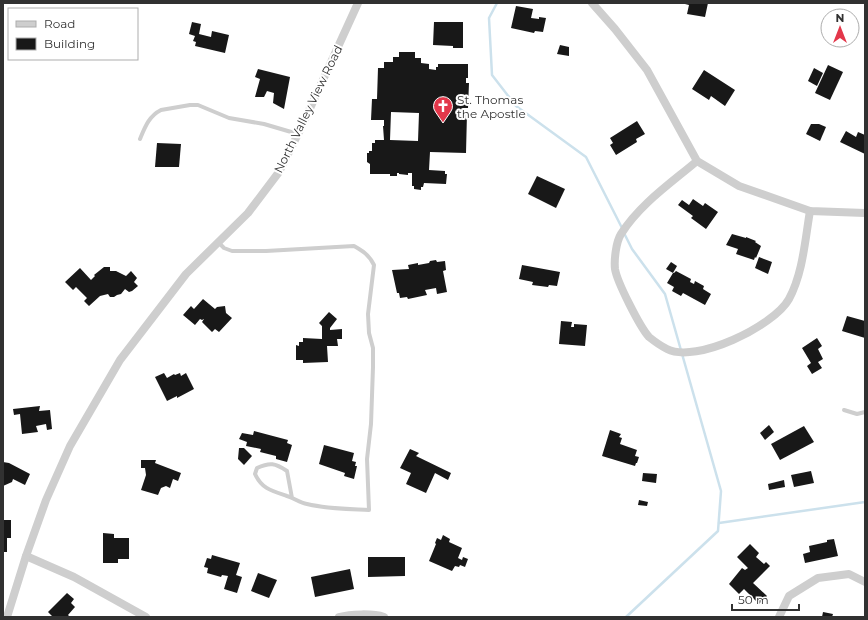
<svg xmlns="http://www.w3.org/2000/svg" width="868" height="620" font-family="Montserrat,sans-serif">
<rect width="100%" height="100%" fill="#fff"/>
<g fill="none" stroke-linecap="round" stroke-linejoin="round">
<g stroke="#cce1ec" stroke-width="2.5">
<path d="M497 3 489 18 492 75 516 106 586 157 622 228"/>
<path d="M624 233 632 249 665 294 721 491 718 531 626 617"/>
<path d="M719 523 865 502"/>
</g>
</g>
<g fill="#181818" fill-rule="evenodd">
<path d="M681 3H708L705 17 687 14 689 5Z"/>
<path d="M516 6 533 9 531 18 539 19V17L546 18 543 32 535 31 534 33 511 28Z"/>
<path d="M192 22 201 24 199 34 211 37 212 31 229 35 225 53 195 46 196 42 193 41 195 36 189 34Z"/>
<path d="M434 22H463V48H453V46L433 45Z"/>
<path d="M560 45 569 47V56L557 54Z"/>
<path d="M399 52H415V58H421V63L429 64V69L436 70V67H438V64H468V78H466V83H469L468 108H464V113H467L466 153 430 152 429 170 445 171V174H447L446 184 424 183 423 187H421V190L414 189V186H412V173H408V175L399 174V173H397V176H390V174H370V164L367 162V153H369V151H372V143H375V140H384L383 126H384V120H371L372 99H377L378 68H384V62H393V57H399ZM391 112 419 113 418 141 390 140Z"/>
<path d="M828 65 843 72 830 100 815 93Z"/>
<path d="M814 68 823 73 817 86 808 81Z"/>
<path d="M258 69 290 77 284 109 273 103 274 93 267 91 264 97H255L260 79 255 77Z"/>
<path d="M704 70 735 90 725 106 711 96 709 100 692 89Z"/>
<path d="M637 121 645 134 636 139 637 142 616 155 610 145 613 143 610 138Z"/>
<path d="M811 124H819L826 127 820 141 806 134Z"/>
<path d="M846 131 856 137 858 132 865 135V154L840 142Z"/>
<path d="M157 143 181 144 179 167H155Z"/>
<path d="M537 176 565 189 556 208 528 194Z"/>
<path d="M693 199 703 206 705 203 718 212 706 229 691 218 693 216 678 205 682 200 689 205Z"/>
<path d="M732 234 746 238V237L756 241 755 242 761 246 756 258 755 257 754 260 736 254 738 249 726 245Z"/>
<path d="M759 257 772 262 768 274 755 268Z"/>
<path d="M436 260 437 262 445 261 446 270 443 271 447 292 437 294 436 288 425 290 427 295 408 299 407 297 400 298 399 293H397L392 270 409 269 408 265 418 263V265L429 263 430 261Z"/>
<path d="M671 262 677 266 673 273 666 269Z"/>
<path d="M522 265 560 272 557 286 549 285 548 287 532 285 533 282 519 279Z"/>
<path d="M104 267H110V271H116L126 276 131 271 137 278 134 282 138 286 132 291 129 292 125 289 121 294 117 295 114 297H110L108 294 100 296 89 306 84 301 87 298 76 287 73 290 65 282 80 268 91 280 95 276 94 275Z"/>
<path d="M676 271 691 279 690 282 694 284 695 281 704 286 703 289 711 294 705 305 683 293 681 296 672 291 674 287 667 283 673 273H674Z"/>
<path d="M203 299 215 309 217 307 225 306 226 313 232 318 219 332 215 329 212 332 202 322 204 319 202 320 200 319 195 325 183 315 191 306 194 309Z"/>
<path d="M329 312 337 319 330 328V330L342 329V339H337L338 346H327L328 362 303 363V360H296V345L299 346V342H303V338L322 339V326L319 323Z"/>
<path d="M847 316 865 321V338L842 331Z"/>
<path d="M561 321 572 322 571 327H574V324L587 325 585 346 559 344Z"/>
<path d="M817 338 822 346 818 349 823 359 818 362 822 368 812 374 807 366 811 363 802 348Z"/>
<path d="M164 373 167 378 174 374 175 375 180 373 181 376 186 373 194 389 177 398V396L167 401 155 377Z"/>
<path d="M40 406 39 411 50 410 52 429 47 430 46 424 36 426 38 432 22 434 20 414 14 415 13 409Z"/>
<path d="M769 425 774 432 765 440 760 433Z"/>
<path d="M804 426 814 442 780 460 771 444Z"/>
<path d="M610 430 621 434 619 437 622 438 620 444 637 450 635 456 639 457 637 463H636L635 466 602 456Z"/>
<path d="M254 431 288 440 287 443 292 445 287 462 276 459V456L260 452 261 449 246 446 247 442 239 439 242 433 253 435Z"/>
<path d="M324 445 354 453 352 461 356 462 355 466H357L354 479 344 476 345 473 319 464Z"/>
<path d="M239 448H244L252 456 244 465 238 459Z"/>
<path d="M410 449 419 453 416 456 451 473 448 480 435 473 426 493 406 484 411 473 400 468Z"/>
<path d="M141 460H156L155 463 181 473 178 481 173 479 170 488 166 486 161 488 158 495 141 490 146 475 145 468H141Z"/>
<path d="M3 462 9 463 30 474 25 485 13 479 12 482 3 486Z"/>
<path d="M811 471 814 483 794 487 791 475Z"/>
<path d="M643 473 657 474 656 483 642 481Z"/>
<path d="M784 480 785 487 769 490 768 484Z"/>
<path d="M639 500 648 502 647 506 638 505Z"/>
<path d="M3 520H11V538H7V552H3Z"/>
<path d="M103 533 114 534V538H129V559H118V563H103Z"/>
<path d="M443 535 450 539 449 542 462 548 458 558 462 560 463 557 468 559 465 567 460 565 459 567 455 566 452 571 429 561 436 544 435 543 437 538 441 540Z"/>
<path d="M834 539 838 556 805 563 803 554 810 552 809 546 827 542V540Z"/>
<path d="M750 544 759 553 756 557 764 564 766 562 770 566 753 583 767 596 759 604 744 589 739 594 729 584 742 568 745 570 748 568 737 557Z"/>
<path d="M212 555 240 563 236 575 242 577 237 593 224 589 228 576 222 575 221 577 207 573 208 568 204 567 207 558 211 559Z"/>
<path d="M368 557H405V576L368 577Z"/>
<path d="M350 569 354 589 315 597 311 577Z"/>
<path d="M258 573 277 580 269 598 251 591Z"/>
<path d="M67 593 74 599 71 603 75 607 68 615 70 617H53L48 612Z"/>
<path d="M823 612 833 614 832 617H822Z"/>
</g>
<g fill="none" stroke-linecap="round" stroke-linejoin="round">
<g stroke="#cecece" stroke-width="4">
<path d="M140 139C145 127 149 116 161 110L190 105H198L229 118 264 124 298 134"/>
<path d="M218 242 224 248 232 251H266L354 246C363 251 369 255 374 265L368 314 369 333 373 348V367L371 424 367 459 369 510C349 509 327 509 307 504 300 503 294 498 287 496 272 491 262 489 255 474L257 468C270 462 275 463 287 471L292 498"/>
<path d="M844 410 857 414 865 412"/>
</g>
<g stroke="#cecece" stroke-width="8">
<path d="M592 3 615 29 647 70 697 161 739 186 810 211 865 213"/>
<path d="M697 161C671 183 640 204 621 234 616 242 614 260 615 269 617 282 640 327 649 337 654 341 661 346 667 349 696 364 774 326 789 299 803 273 805 240 810 211"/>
<path d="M26 556 74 577 146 617"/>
<path d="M7 617 26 556 46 500 70 446 120 360 186 274 248 213 279 172 301 128 358 3"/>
<path d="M339 617C350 614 373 613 384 617"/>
<path d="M779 617 789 596 818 578 849 574 865 582"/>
</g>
</g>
<defs>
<g id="church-pin" transform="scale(1)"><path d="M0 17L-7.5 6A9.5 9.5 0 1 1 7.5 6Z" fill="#e3374a" stroke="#fff"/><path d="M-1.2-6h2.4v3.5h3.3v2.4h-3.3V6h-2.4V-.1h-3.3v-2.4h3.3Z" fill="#fff"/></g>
</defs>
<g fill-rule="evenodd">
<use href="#church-pin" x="443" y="106"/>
</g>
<g text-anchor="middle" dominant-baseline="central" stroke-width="4" stroke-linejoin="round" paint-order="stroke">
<g font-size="12" fill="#313131" stroke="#fff" text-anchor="start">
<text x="457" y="99">St. Thomas<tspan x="457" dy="14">the Apostle</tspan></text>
</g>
<g font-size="12" fill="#313131" stroke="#fff">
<text transform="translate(308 109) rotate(-64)">North Valley View Road</text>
</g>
</g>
<rect width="868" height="620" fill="none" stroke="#313131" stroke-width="8"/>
<rect x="8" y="8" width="130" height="52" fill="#ffffff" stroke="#adadad"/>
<rect x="16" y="21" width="20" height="6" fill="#cecece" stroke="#adadad"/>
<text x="44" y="28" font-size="12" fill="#313131">Road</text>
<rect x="16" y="38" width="20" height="12" fill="#181818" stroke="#adadad"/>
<text x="44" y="48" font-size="12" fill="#313131">Building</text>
<g transform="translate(840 28)"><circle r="19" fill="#ffffff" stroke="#adadad"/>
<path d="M0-3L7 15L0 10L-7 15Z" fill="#e3374a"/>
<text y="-6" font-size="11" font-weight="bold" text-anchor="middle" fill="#313131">N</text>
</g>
<path d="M732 604v6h67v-6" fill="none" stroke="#313131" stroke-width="2"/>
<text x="738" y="604" font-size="12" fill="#313131" stroke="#ffffff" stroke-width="3" paint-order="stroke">50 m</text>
</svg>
